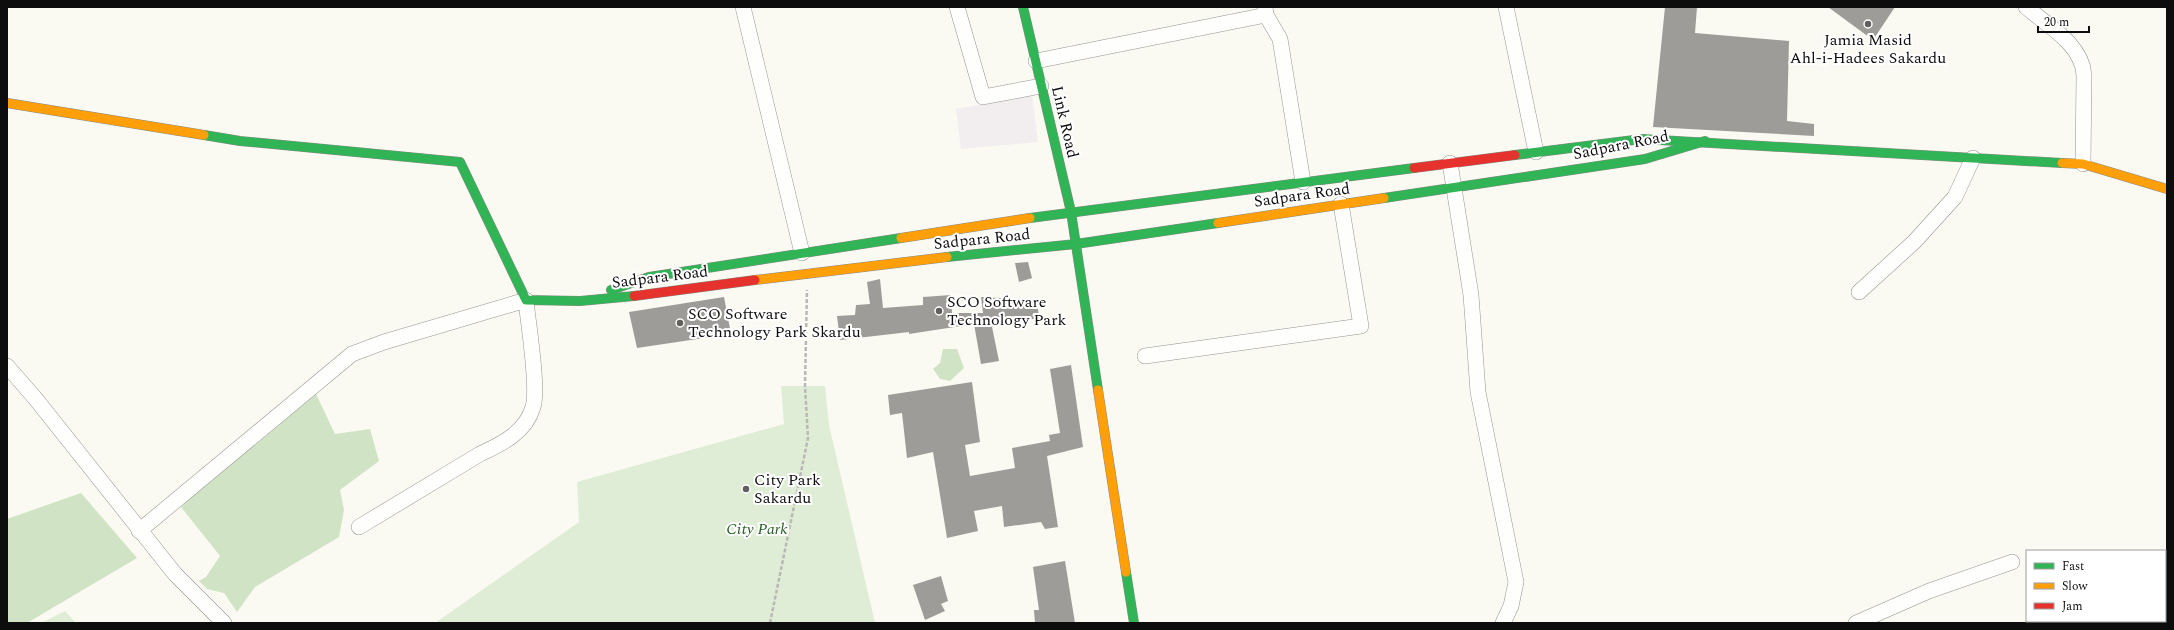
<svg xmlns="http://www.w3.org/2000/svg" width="2174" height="630" font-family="Spectral,serif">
<rect width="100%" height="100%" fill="#fafaf3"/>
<path fill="#f2edee" d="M1032 95 1038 142 961 149 956 109Z"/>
<g fill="#e0edd6">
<path d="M781 386H825L829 425 875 623H435L579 522 577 482 784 424Z"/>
<path d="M65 611 76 623H41Z"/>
</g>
<g fill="#d0e4c5">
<path d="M943 349H957L964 368 950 381 940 379 933 369 940 363Z"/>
<path d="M316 394 335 434 370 429 379 461 340 490 344 510 339 537 255 587 237 612 224 593 207 589 199 581 206 577 220 556 181 507 223 468 251 447 285 413Z"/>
<path d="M81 493 137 558 27 623H7V519Z"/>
</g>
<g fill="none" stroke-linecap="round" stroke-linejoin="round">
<path stroke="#cedef0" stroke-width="5" d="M2093 623 2096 621"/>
</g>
<g fill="#9e9c98">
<path d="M1665 7H1697L1695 33 1789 41 1787 121 1814 124V136L1653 127Z"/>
<path d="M1828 7H1895L1873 40Z"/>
<path d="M1028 262 1032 278 1019 282 1015 263Z"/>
<path d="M880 279 883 308 923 305V297L951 295 952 313H983L981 297 1037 300 1039 318 1019 321 1017 316 997 317V321L991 322 999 361 981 364 974 324 909 334V332L840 340 837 316 855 315 856 305 870 304 867 282Z"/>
<path d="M724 297 731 334 637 348 629 312Z"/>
<path d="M1071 365 1083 447 1047 456 1058 527 1045 529 1041 522 1004 527 1002 506 974 511 978 531 947 538 933 452 907 458 902 413 890 415 888 395 972 382 980 442 965 445 970 476 1015 468 1012 448 1050 441 1049 435 1060 433 1050 369Z"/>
<path d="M1065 561 1075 623H1035L1034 610H1039L1033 567Z"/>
<path d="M941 576 948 601 941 604 945 611 925 620 913 585Z"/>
</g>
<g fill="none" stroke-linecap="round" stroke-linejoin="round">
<g stroke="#949491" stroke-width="16">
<g id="street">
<path d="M743 7 802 253"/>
<path d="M957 7 983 97 1041 86"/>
<path d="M1506 7 1536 152"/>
<path d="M2026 7C2048 26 2082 44 2084 75L2083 164"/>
<path d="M1266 15 1280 39 1303 182"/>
<path d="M1036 61 1266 15 1265 7"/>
<path d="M1450 163 1471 295 1478 392 1516 582 1511 606 1503 623"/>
<path d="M1859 292 1914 242 1955 197 1973 158"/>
<path d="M1145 356 1361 326 1341 204"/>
<path d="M7 366 35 398 175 574 224 623"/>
<path d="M139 531 352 354 384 342 526 300C528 323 539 388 533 407 526 432 502 444 480 454L359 527"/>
<path d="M2165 566 2167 564"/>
<path d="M1856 623 1929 591 2012 562"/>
<path d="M2111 623 2113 621"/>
</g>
</g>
<g stroke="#8a8a87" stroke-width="10">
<g id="fast">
<path d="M1023 7 1071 212 1098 390"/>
<path d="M204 135 240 141 460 162 526 300 580 301 634 296"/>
<path d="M1515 155 1642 139 2062 163"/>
<path d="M1384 198 1645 159 1705 141"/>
<path d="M1030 218 1414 168"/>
<path d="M947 257 1076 244 1218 223"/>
<path d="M611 290 649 277 901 238"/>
<path d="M1126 572 1134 623"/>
</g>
</g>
<g stroke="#8a8a87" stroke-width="10">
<g id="slow">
<path d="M7 103 204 135"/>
<path d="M2062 163 2083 164 2167 189"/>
<path d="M1218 223 1384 198"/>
<path d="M901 238 1030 218"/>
<path d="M755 280 947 257"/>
<path d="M1098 390 1126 572"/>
</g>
</g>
<g stroke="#8a8a87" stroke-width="10">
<g id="jam">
<path d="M1414 168 1515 155"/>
<path d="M634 296 755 280"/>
</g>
</g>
<path stroke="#b8b8b7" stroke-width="2.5" stroke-dasharray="4 2" stroke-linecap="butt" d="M770 623 808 438 805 386 807 290"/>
<use href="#street" stroke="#fefefd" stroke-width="15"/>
<use href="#fast" stroke="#30b455" stroke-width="9"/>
<use href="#slow" stroke="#ff9f0a" stroke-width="9"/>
<use href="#jam" stroke="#e5322d" stroke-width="9"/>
</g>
<g fill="#60605e" stroke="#fff" stroke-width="1.5">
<circle cx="1868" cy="24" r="4"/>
<circle cx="939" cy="311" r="4"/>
<circle cx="680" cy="323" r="4"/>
<circle cx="746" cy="489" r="4"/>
</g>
<g text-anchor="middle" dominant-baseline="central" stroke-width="4" stroke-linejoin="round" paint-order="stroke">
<g font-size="16" fill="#0d0d0d" stroke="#fff" text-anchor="start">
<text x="1868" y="40" text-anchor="middle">Jamia Masid<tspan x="1868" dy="18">Ahl-i-Hadees Sakardu</tspan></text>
<text x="947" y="302">SCO Software<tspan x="947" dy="18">Technology Park</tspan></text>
<text x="688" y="314">SCO Software<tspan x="688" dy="18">Technology Park Skardu</tspan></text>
<text x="754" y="480">City Park<tspan x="754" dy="18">Sakardu</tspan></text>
</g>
<g font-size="16" fill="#0d0d0d" stroke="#fff">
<text transform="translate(1065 122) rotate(77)">Link Road</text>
<text transform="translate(1621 145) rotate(-11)">Sadpara Road</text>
<text transform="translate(1302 195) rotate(-8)">Sadpara Road</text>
<text transform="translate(982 239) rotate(-6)">Sadpara Road</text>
<text transform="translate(660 277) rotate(-7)">Sadpara Road</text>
</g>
<g font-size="16" font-style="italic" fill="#285d26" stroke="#fff">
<text x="757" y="529">City Park</text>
</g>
</g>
<rect width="2174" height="630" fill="none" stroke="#0d0d0d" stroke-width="16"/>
<rect x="2026" y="550" width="140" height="72" fill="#ffffff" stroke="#9e9e9e"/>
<rect x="2034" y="563" width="20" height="6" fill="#30b455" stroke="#9e9e9e"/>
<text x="2062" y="570" font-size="12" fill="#0d0d0d">Fast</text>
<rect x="2034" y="583" width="20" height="6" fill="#ff9f0a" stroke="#9e9e9e"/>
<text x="2062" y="590" font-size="12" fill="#0d0d0d">Slow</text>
<rect x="2034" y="603" width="20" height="6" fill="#e5322d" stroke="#9e9e9e"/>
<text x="2062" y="610" font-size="12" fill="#0d0d0d">Jam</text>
<path d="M2038 26v6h51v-6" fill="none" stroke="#0d0d0d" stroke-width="2"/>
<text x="2044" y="26" font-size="12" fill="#0d0d0d" stroke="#ffffff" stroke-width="3" paint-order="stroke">20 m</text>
</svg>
